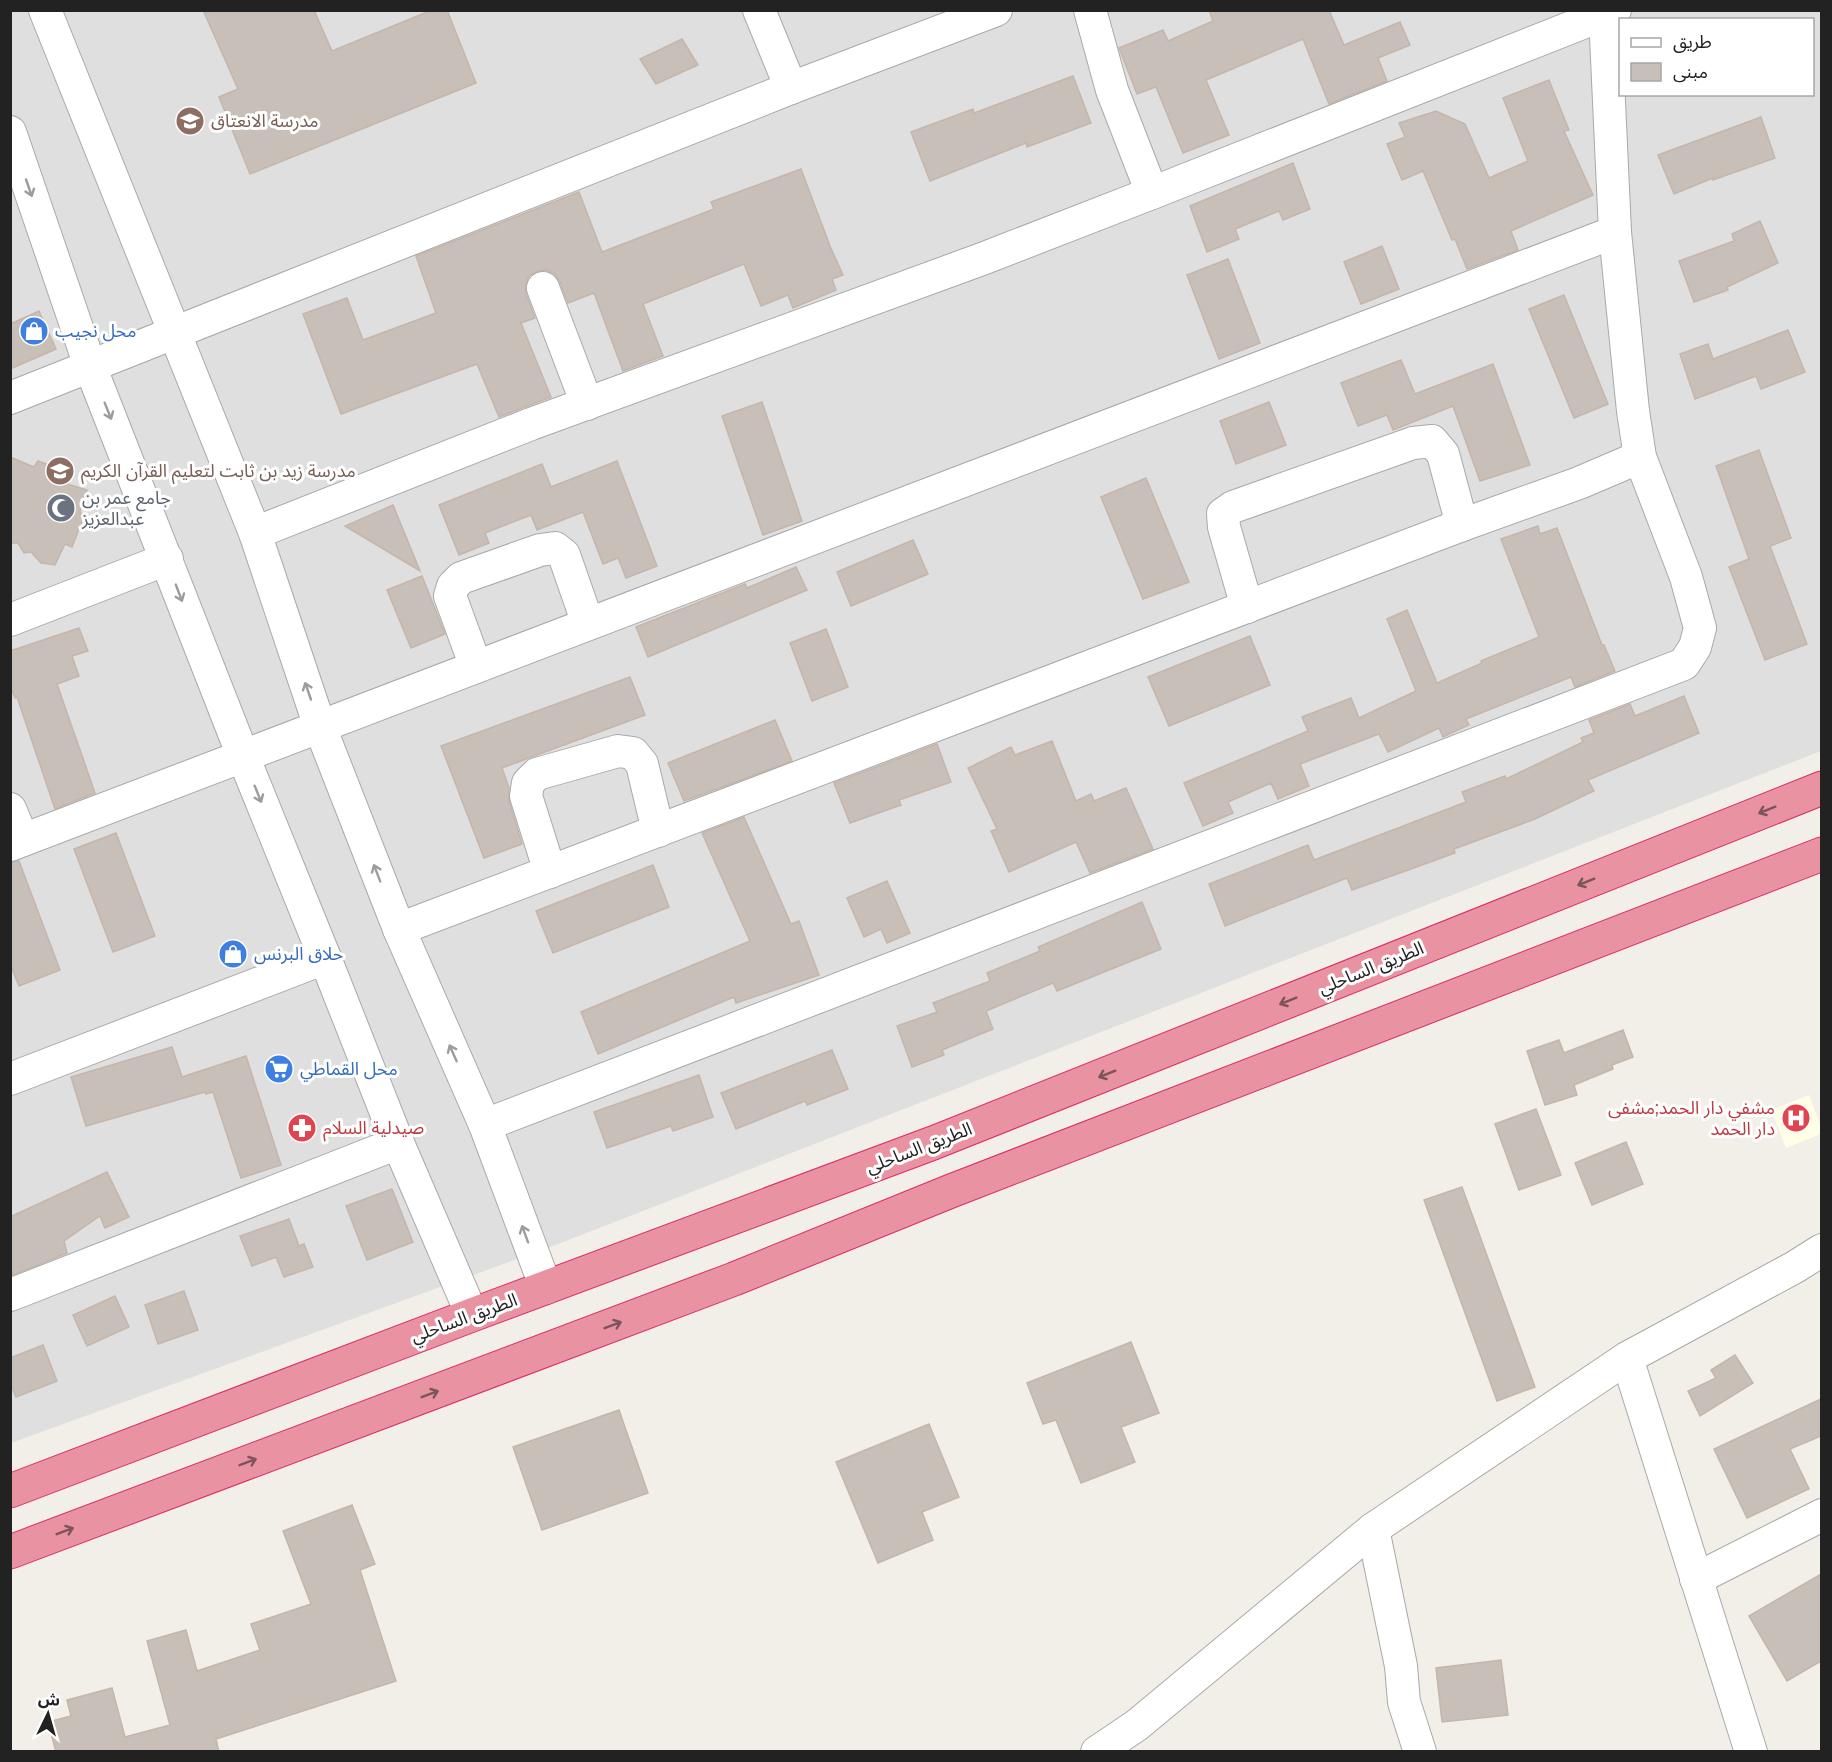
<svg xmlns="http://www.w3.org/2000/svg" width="1832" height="1762" font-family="Montserrat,'Noto Sans Arabic',sans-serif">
<rect width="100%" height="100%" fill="#f2efe9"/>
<path fill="#e0dfdf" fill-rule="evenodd" d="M11 11H1821V751L553 1246 11 1443ZM1620 20H1812V94H1620Z"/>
<path fill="#ffffe5" d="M1809 1095 1821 1127V1134L1786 1148 1771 1110Z"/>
<g fill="#c7bfb8" stroke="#c4b6ab" stroke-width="1.5">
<path d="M203 10H314L332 51 432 10H447L476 83 250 174 219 97 238 89Z"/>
<path d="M1209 10H1329L1344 45 1400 22 1410 45 1378 58 1387 81 1329 104 1303 39 1206 80 1229 135 1183 153 1156 87 1137 94 1119 48 1163 30 1168 41 1213 21Z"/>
<path d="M682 39 698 65 656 84 640 59Z"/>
<path d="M1073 76 1091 123 1027 147 1026 143 930 181 911 132 973 109 974 113Z"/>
<path d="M1549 80 1569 130 1564 131 1593 195 1511 231 1518 250 1467 269 1455 239 1452 240 1423 171 1402 180 1387 144 1405 137 1399 123 1436 111 1465 124 1489 178 1528 161 1503 98Z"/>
<path d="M1761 117 1775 158 1713 180V178L1674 194 1658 155Z"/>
<path d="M1293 163 1310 209 1283 220 1279 211 1235 229 1239 239 1207 252 1190 206Z"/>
<path d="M801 169 830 246 843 275 832 279 836 290 793 308 788 295 761 306 744 264 643 304 663 356 623 371 594 293 568 303 560 282 555 274 546 270 537 271 529 276 525 286 526 294 535 318 521 323 551 397 499 417 477 364 341 414 303 314 347 298 363 340 436 313 416 256 579 192 602 252 714 209 711 202Z"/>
<path d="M1760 221 1778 263 1727 287 1728 290 1694 302 1679 261 1734 241 1732 234Z"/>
<path d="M1382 246 1399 289 1361 304 1344 262Z"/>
<path d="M1228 259 1260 343 1219 359 1187 275Z"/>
<path d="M1564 295 1608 404 1574 418 1529 309Z"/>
<path d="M39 311 56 349 10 369V324Z"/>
<path d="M1788 330 1805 372 1761 389 1756 376 1695 399 1680 354 1708 344 1713 359Z"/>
<path d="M1401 360 1415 394 1493 364 1530 465 1480 481 1453 406 1393 430 1387 415 1358 426 1341 383Z"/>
<path d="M762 402 802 521 763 535 722 416Z"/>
<path d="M1269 402 1286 445 1236 464 1220 421Z"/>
<path d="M1759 450 1791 538 1770 546 1807 644 1765 660 1729 567 1749 559 1716 466Z"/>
<path d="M10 457 34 467 38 461 69 472 67 484 87 490 80 512 84 516 72 547 65 544 55 565 41 563 31 552 24 553 18 543H10Z"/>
<path d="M617 461 657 566 626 578 618 558 603 564 583 512 537 530 531 515 485 533 489 543 459 555 439 505 542 464 551 487Z"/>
<path d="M1146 478 1189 582 1143 599 1101 497Z"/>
<path d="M393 505 420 571 345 526Z"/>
<path d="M1538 526 1540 534 1557 528 1602 645H1604L1615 671 1575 687 1571 677 1466 719 1469 725 1443 737 1439 728 1388 752 1379 734 1300 764 1309 786 1278 799 1271 783 1228 802 1233 813 1203 826 1184 783 1308 731 1302 717 1351 698 1359 718 1416 691 1387 619 1407 610 1437 683 1482 663 1481 661 1539 637 1501 539Z"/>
<path d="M913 540 928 574 851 606 837 572Z"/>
<path d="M796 567 807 590 648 657 636 627 745 584 747 588Z"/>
<path d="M422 576 445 634 411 648 387 590Z"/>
<path d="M79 628 88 651 72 656 79 676 57 684 95 793 55 809 17 697 15 698 10 686V651Z"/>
<path d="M826 629 848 687 812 701 790 643Z"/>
<path d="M1250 636 1270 685 1169 726 1148 677Z"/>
<path d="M630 677 645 715 502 768 509 788V801L522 844 484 858 441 746Z"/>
<path d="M1684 696 1699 733 1588 780 1594 791 1535 819 1454 849 1455 853 1411 869 1352 890 1347 878 1225 926 1209 884 1308 845 1314 860 1466 802 1462 792 1505 776 1506 779 1583 742 1581 738 1594 733 1589 720 1630 704 1635 716Z"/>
<path d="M775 720 792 761 684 801 668 763Z"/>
<path d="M1052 741 1076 801 1091 794 1094 801 1126 788 1153 849 1090 873 1076 842 1009 872 991 831 997 829 968 768 1011 747 1015 755Z"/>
<path d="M937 744 951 782 899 800 901 805 850 823 834 783Z"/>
<path d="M744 817 791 924 799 921 819 975 736 1003 734 997 598 1054 581 1012 750 941 702 833Z"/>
<path d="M116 833 155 936 113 952 74 849Z"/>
<path d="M19 861 60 970 19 986 10 964V862Z"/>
<path d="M653 865 669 907 553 953 536 911Z"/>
<path d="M887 881 910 933 887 943 881 929 864 937 847 898Z"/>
<path d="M1142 902 1161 949 1057 991 1053 983 986 1011 993 1029 942 1050 944 1055 912 1067 897 1026 937 1012 933 1003 990 981 987 973 1040 951 1038 947Z"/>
<path d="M1623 1030 1633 1057 1612 1065 1613 1069 1574 1085 1577 1095 1545 1105 1527 1051 1559 1040 1564 1053Z"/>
<path d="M172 1047 182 1077 246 1056 281 1165 241 1178 213 1092 206 1094 205 1092 86 1126 71 1077Z"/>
<path d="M832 1050 848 1089 807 1105 805 1101 736 1129 721 1093Z"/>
<path d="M699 1075 713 1117 673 1131 671 1126 607 1148 594 1112Z"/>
<path d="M1536 1109 1561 1175 1519 1190 1495 1124Z"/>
<path d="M1626 1142 1643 1184 1592 1205 1575 1163Z"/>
<path d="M107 1172 129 1217 105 1228 100 1216 64 1241 67 1253 13 1275 10 1269V1217Z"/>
<path d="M1462 1187 1535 1387 1497 1401 1424 1200Z"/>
<path d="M392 1189 413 1242 367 1260 346 1206Z"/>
<path d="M289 1219 299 1246 304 1244 313 1267 284 1277 276 1257 252 1266 240 1236Z"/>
<path d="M184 1291 198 1330 158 1344 145 1305Z"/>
<path d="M115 1296 129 1327 87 1346 73 1315Z"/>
<path d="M1131 1342 1159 1413 1121 1427 1135 1462 1081 1483 1056 1420 1043 1424 1027 1383Z"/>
<path d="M43 1345 57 1381 16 1397 10 1382V1358Z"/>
<path d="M1735 1355 1753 1383 1700 1416 1688 1391 1716 1378 1711 1370Z"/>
<path d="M1821 1399V1436L1790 1449 1809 1489 1747 1518 1714 1449Z"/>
<path d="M619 1410 648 1493 542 1530 513 1447Z"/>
<path d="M929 1424 959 1497 922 1512 933 1540 878 1563 836 1462Z"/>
<path d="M352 1505 375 1564 360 1570 396 1681 216 1739 219 1752H56L48 1722 71 1716 67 1700 112 1688 125 1737 170 1725 147 1641 186 1630 197 1671 260 1650 251 1624 311 1604 283 1531Z"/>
<path d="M1821 1574V1661L1787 1681 1749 1616Z"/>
<path d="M1501 1660 1508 1715 1442 1722 1436 1668Z"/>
</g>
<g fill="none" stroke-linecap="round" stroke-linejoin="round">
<g stroke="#a9a9a9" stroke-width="34">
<g id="street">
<path d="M45 10 255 533 320 727 399 929 485 1125 546 1288"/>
<path d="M759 10 791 88"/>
<path d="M1090 10 1112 90 1152 193"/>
<path d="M10 132 90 366 243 756 325 958 398 1143 472 1315"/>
<path d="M543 288 587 404"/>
<path d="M10 398 791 88 996 10"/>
<path d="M255 533 531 424 982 259 1152 193 1615 10"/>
<path d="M1247 607 1224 527 1223 514 1233 507 1413 443 1432 441 1443 454 1462 525"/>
<path d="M10 620 167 559"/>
<path d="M476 667 450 596 453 586 461 578 540 550 555 548 564 555 588 624"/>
<path d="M10 809 23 840"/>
<path d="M10 845 1615 232"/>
<path d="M550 872 526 796 528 783 537 774 618 751 633 753 642 764 658 831"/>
<path d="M399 929 1462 525 1579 483 1640 457"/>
<path d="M10 1079 325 958"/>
<path d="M485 1125 1684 664 1695 647 1700 628 1686 577 1640 457 1633 411 1615 232 1605 15 1600 10"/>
<path d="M10 1295 398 1143"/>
<path d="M1627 1358 1751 1752"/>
<path d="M1373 1529 1401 1666 1404 1702 1420 1752"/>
<path d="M1696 1579 1822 1515"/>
<path d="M1097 1752 1137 1725 1373 1529 1627 1358 1795 1267 1822 1250"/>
</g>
</g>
<g stroke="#dc2a67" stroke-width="35">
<g id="highway">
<path d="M10 1491 472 1315 933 1143 1822 788"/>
<path d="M10 1552 734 1279 951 1191 1822 854"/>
</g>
</g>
<use href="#street" stroke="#fff" stroke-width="32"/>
<use href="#highway" stroke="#e892a2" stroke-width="33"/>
</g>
<defs><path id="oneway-shaft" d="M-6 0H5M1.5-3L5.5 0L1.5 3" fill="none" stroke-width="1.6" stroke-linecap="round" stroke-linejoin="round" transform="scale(1.5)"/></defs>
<g stroke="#9c9c9c">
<use href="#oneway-shaft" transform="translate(29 188) rotate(71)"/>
<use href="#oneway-shaft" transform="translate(108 411) rotate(68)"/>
<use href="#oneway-shaft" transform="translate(179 593) rotate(69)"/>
<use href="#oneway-shaft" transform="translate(308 691) rotate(-109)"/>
<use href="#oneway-shaft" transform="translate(258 794) rotate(68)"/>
<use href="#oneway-shaft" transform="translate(377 873) rotate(-111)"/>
<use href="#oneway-shaft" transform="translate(453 1053) rotate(-114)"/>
<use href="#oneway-shaft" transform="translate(525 1234) rotate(-110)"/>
</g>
<g stroke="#7b545c">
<use href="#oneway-shaft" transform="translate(1767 810) rotate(158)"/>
<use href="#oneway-shaft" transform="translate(1586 882) rotate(158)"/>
<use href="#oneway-shaft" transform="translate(1288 1001) rotate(158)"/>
<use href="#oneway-shaft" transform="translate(1107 1074) rotate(158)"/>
<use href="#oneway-shaft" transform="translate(613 1325) rotate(-21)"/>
<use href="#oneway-shaft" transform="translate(430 1394) rotate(-21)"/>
<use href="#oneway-shaft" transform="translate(248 1462) rotate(-21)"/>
<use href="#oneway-shaft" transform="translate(65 1531) rotate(-21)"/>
</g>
<defs>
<g id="school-disc" transform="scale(1.5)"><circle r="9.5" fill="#8d6e63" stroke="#fff"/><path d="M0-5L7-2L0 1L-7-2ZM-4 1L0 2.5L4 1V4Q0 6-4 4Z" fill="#fff"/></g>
<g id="shop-disc" transform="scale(1.5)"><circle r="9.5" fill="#3f7fe0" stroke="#fff"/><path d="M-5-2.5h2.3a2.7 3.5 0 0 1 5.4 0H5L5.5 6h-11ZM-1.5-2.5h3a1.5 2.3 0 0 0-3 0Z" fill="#fff"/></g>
<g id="mosque-disc" transform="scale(1.5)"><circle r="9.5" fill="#6b7280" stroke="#fff"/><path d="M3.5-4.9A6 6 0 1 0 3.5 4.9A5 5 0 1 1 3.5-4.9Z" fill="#fff"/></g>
<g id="supermarket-disc" transform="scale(1.5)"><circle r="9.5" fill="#3f7fe0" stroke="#fff"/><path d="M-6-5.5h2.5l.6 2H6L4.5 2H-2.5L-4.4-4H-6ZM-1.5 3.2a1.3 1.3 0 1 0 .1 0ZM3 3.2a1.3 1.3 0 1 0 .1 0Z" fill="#fff"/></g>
<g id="hospital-disc" transform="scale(1.5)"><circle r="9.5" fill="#e0444e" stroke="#fff"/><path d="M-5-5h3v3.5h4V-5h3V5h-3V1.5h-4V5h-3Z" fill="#fff"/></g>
<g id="pharmacy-disc" transform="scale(1.5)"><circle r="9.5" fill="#e0444e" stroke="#fff"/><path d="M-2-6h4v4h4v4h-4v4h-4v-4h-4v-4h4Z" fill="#fff"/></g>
</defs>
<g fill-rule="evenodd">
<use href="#school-disc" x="190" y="121"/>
<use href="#shop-disc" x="34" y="331"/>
<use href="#school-disc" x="60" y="471"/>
<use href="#mosque-disc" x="61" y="508"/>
<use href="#shop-disc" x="233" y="954"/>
<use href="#supermarket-disc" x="279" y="1069"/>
<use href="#hospital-disc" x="1796" y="1118"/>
<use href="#pharmacy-disc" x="302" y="1128"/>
</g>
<g text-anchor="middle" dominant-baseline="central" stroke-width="6" stroke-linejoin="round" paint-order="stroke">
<g font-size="18" fill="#785e54" stroke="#fff" text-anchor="start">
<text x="211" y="121">مدرسة الانعتاق</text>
<text x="81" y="471">مدرسة زيد بن ثابت لتعليم القرآن الكريم</text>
</g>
<g font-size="18" fill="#366cbe" stroke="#fff" text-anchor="start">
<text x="55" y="331">محل نجيب</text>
<text x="254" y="954">حلاق البرنس</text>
<text x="300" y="1069">محل القماطي</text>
</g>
<g font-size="18" fill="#5b616d" stroke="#fff" text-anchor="start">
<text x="82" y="498">جامع عمر بن<tspan x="82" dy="21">عبدالعزيز</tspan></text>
</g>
<g font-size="18" fill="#222" stroke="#fff">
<text transform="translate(1371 968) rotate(-22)">الطريق الساحلي</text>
<text transform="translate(919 1148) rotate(-21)">الطريق الساحلي</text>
<text transform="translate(464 1318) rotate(-20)">الطريق الساحلي</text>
</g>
<g font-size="18" fill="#be3a42" stroke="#fff" text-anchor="end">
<text x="1775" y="1108">مشفي دار الحمد;مشفى<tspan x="1775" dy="21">دار الحمد</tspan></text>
<text x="323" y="1128" text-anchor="start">صيدلية السلام</text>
</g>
</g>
<rect width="1832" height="1762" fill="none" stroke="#222222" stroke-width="24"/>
<rect x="1619" y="18" width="195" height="78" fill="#ffffff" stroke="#a7a7a7" stroke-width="1.5"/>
<rect x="1631" y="38" width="30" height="9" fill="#ffffff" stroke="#a7a7a7" stroke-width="1.5"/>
<text x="1673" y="48" font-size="18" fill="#222222">طريق</text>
<rect x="1631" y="63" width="30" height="18" fill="#c7bfb8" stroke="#a7a7a7" stroke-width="1.5"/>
<text x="1673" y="78" font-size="18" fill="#222222">مبنى</text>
<g transform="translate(48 1714) rotate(5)" stroke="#ffffff" stroke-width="4.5" paint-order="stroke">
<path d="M0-4.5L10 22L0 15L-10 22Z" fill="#222222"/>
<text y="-9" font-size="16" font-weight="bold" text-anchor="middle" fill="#222222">ش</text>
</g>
</svg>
